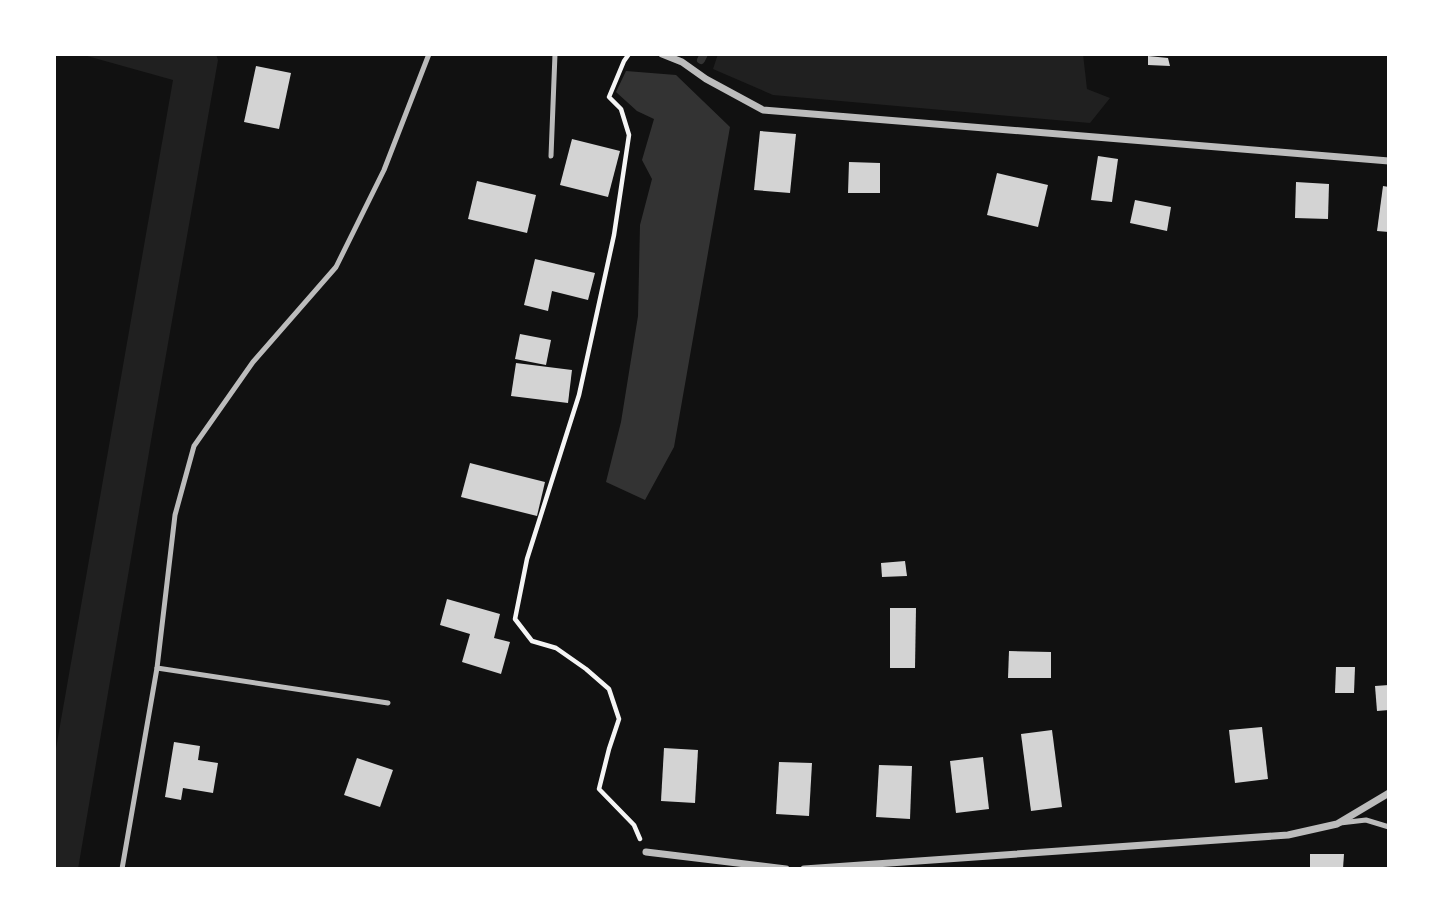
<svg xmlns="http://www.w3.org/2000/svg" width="1443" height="923" font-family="'Noto Sans',sans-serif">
<rect width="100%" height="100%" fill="#111"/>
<g fill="#202020">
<path d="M80 54H216L218 60 154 423 78 869H54V760L173 80Z"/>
<path d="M718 54H1083L1087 89 1110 98 1090 123 773 95 713 69Z"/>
</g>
<path fill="#333" d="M626 71 676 75 730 127 674 447 645 500 606 482 621 422 638 316 640 225 652 179 642 160 654 119 637 111 616 92Z"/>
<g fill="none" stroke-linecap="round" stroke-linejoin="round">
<path stroke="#333" stroke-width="8" d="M701 60 704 54"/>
</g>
<g fill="#d3d3d3">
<path d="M1148 56 1168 58 1170 66 1148 65Z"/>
<path d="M256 66 291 73 279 129 244 122Z"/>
<path d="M760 131 796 134 790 193 754 190Z"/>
<path d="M572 139 620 151 608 197 560 185Z"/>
<path d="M1098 156 1118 159 1112 202 1091 200Z"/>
<path d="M849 162 880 163V193H848Z"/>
<path d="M997 173 1048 185 1038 227 987 215Z"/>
<path d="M477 181 536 195 527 233 468 219Z"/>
<path d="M1296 182 1329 184 1328 219 1295 218Z"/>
<path d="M1383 186 1389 187V232L1377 231Z"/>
<path d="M1135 200 1171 207 1167 231 1130 223Z"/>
<path d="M535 259 595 273 588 300 552 291 548 311 524 305Z"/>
<path d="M520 334 551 340 546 365 515 359Z"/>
<path d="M516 363 572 370 568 403 511 396Z"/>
<path d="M470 463 545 482 537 516 461 497Z"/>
<path d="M905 561 907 576 882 577 881 563Z"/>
<path d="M447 599 500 614 494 638 510 642 501 674 462 662 470 634 440 625Z"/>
<path d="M890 608H916L915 668H890Z"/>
<path d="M1009 651 1051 652V678H1008Z"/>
<path d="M1336 667H1355L1354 693H1335Z"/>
<path d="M1389 685V710L1377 711 1375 686Z"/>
<path d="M1262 727 1268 779 1235 783 1229 730Z"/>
<path d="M1052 730 1062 807 1031 811 1021 734Z"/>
<path d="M174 742 200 746 198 760 218 763 213 793 183 788 181 800 165 797Z"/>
<path d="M664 748 698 750 695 803 661 801Z"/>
<path d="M983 757 989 809 956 813 950 761Z"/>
<path d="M357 758 393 770 380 807 344 795Z"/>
<path d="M779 762 812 763 809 816 776 814Z"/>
<path d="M879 765 912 766 910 819 876 817Z"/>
<path d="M1310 854H1344L1343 869H1310Z"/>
</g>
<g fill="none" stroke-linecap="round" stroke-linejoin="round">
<path stroke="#f5f5f5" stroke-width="4.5" d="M629 54 624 61 609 97 621 109 629 135 614 235 579 395 527 559 515 619 532 641 556 648 586 669 609 689 619 719 609 749 599 789 634 825 640 839"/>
<g stroke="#bcbcbc" stroke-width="5">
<path d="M551 156 555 54"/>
<path d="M157 668 388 703"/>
<path d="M1340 823 1366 820 1389 827"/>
<path d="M122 869 157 668 175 515 194 446 253 362 336 267 384 170 429 54"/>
</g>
<g stroke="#bcbcbc" stroke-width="7">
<path d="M662 54 682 62 706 79 763 110 1389 161"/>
<path d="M646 852 786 869"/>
<path d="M804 869 1288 835 1337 824 1389 793"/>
</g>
</g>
<rect width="1443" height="923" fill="none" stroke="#ffffff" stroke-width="112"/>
</svg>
